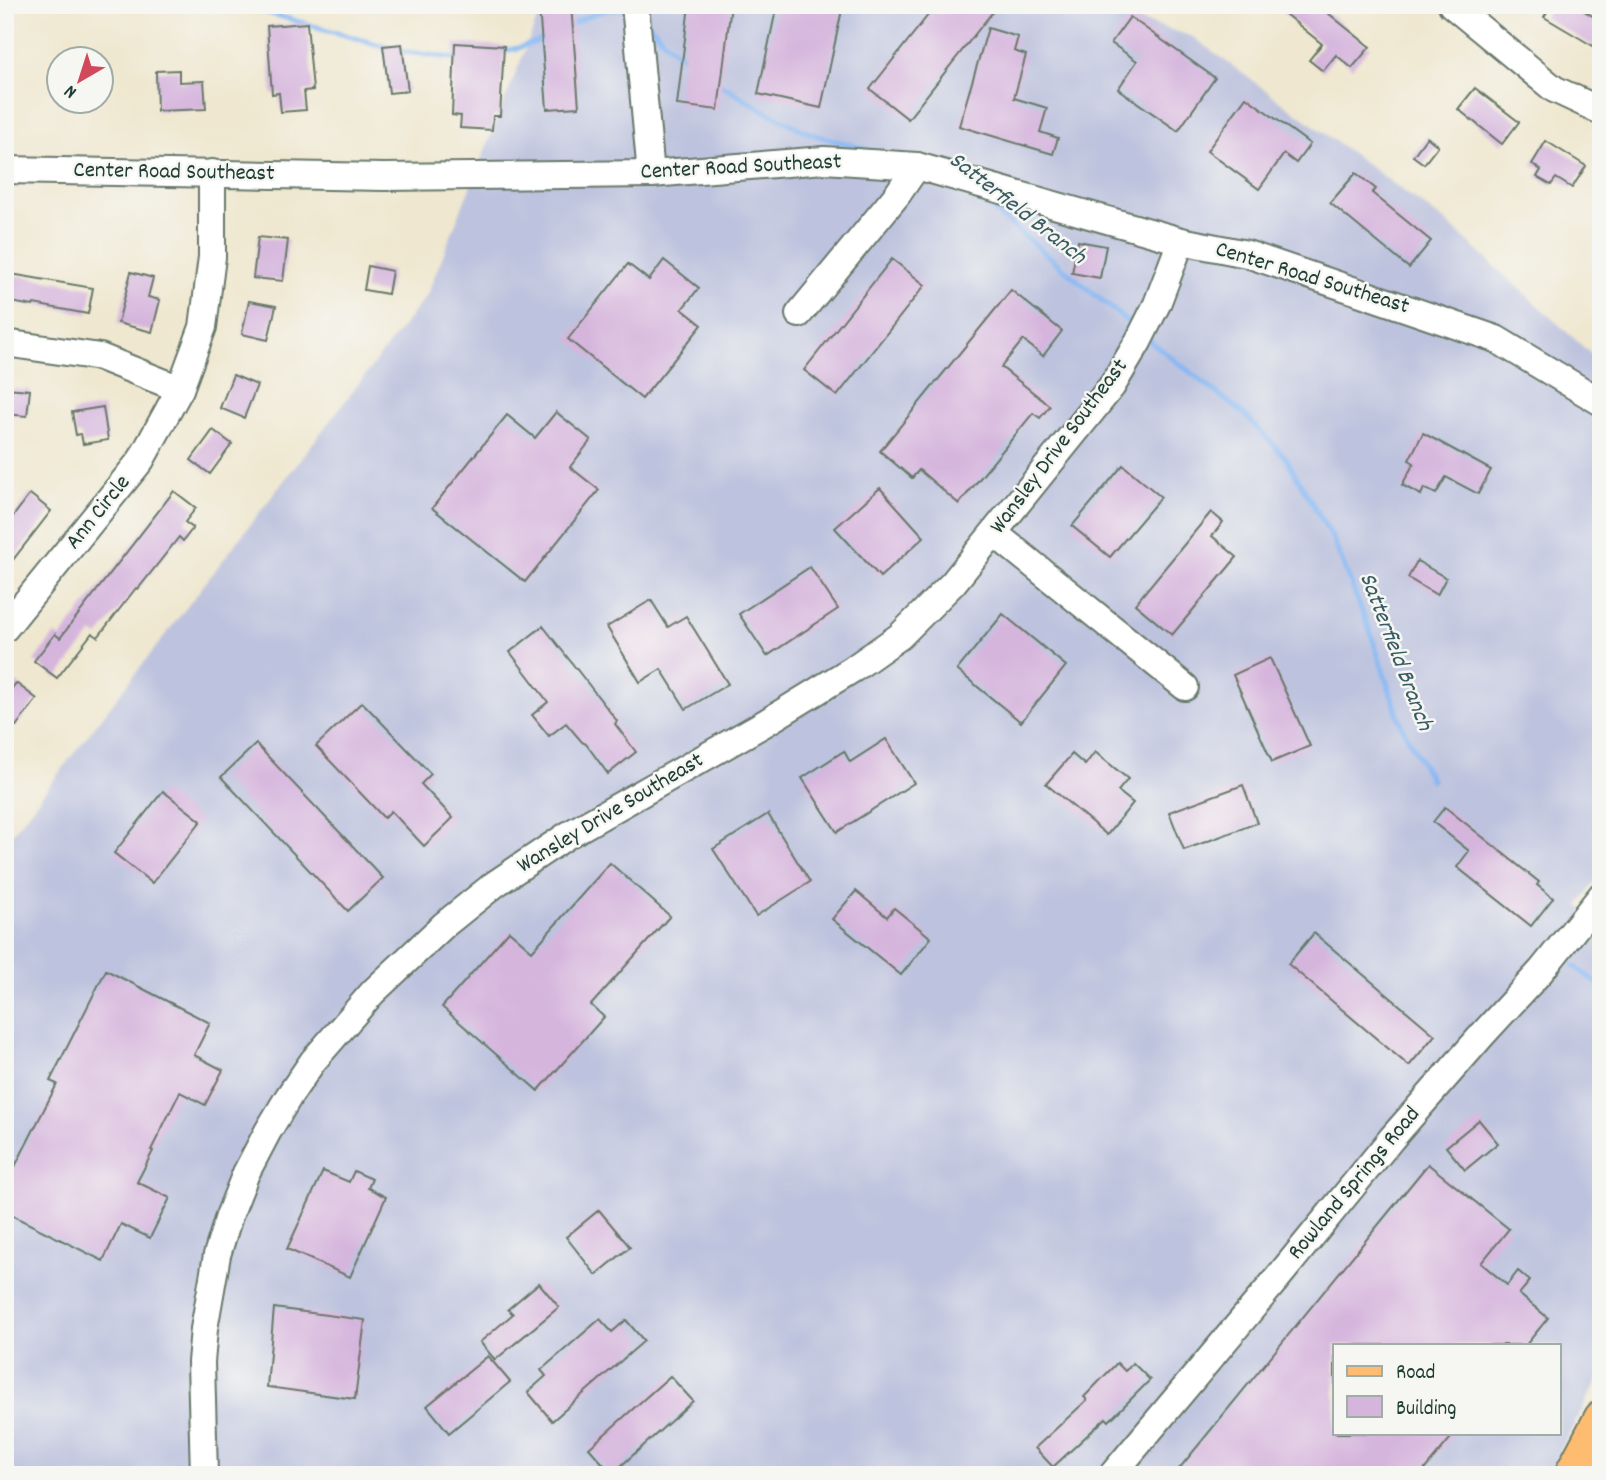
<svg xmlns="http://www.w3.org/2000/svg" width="1606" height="1480" font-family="Dekko,sans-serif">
<rect width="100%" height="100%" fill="#f6f6f2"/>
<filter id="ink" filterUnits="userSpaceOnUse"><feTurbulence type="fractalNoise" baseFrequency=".0143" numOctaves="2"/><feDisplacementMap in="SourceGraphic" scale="14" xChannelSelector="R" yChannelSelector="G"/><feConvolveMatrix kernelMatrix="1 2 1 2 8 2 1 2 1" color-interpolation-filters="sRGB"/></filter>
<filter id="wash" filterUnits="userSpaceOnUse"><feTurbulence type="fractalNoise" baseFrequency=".00686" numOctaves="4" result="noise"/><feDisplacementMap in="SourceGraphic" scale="28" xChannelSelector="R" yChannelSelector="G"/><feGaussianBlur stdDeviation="1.57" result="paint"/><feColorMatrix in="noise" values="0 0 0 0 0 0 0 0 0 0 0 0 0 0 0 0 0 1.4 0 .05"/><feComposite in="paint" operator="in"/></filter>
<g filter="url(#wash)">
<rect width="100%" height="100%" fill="#efe7cf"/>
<path fill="#bdc3de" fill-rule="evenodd" d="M543 5H1092L1193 37 1447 223 1601 363V872L1579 905 1601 924V1374L1547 1475H5V843L427 295ZM1335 1345H1559V1433H1335Z"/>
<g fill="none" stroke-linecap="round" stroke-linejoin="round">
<g stroke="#87b8f3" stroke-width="5">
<path d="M241 5 390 48"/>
<path d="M645 19 665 42 687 61"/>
<path d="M568 26C587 16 605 7 627 9"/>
<path d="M399 51 459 59"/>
<path d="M499 52 518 48 547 38"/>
<path d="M715 81 763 110 809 133 871 151"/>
<path d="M974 194 1136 329"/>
<path d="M1149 340 1245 415 1286 458 1333 539 1370 631 1402 727 1431 780"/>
<path d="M1574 966 1601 986"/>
</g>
</g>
<g id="blocks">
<g fill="#d6b5dd">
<path d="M563 5H571L579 107 547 109 539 7Z"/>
<path d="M689 5H731L718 110 677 105Z"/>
<path d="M777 5H843L821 108 758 94Z"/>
<path d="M936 5H998L908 119 870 89Z"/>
<path d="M1274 5H1318L1370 47 1352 68 1336 55 1323 71 1309 60 1322 44Z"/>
<path d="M1551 5H1574L1601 21V33L1593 46 1544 17Z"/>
<path d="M1130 17 1215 78 1178 131 1118 89 1137 61 1111 43Z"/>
<path d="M307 23 313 90 304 91 306 110 281 112 279 93 272 94 267 26Z"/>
<path d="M988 28 1018 37 1014 51 1026 55 1014 98 1047 108 1040 132 1058 138 1053 154 959 126Z"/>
<path d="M455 43 504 46 500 116H493L492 130 460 128 461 116 452 115Z"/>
<path d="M402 44 408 91 389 93 383 46Z"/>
<path d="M179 70V82L204 81 206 109 157 111 156 71Z"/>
<path d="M1475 88 1519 122 1502 144 1458 109Z"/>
<path d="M1246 97 1310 144 1296 163 1284 154 1259 189 1207 151Z"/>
<path d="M1427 137 1438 146 1424 164 1413 156Z"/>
<path d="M1546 141 1586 166 1572 188 1556 178 1551 185 1537 177 1541 170 1532 164Z"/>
<path d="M1356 173 1376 189 1372 193 1431 241 1409 268 1330 203Z"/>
<path d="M258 237 288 240 283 281 253 278Z"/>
<path d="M1078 241 1106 246 1100 278 1072 273Z"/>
<path d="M892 259 925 285 837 396 804 370Z"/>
<path d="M664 260 699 288 682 309 702 325 642 399 568 339 628 264 649 280Z"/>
<path d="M368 266 392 271 388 294 364 290Z"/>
<path d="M131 272 153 278 148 297 160 300 152 332 118 323Z"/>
<path d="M5 273 93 288 88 314 34 304 33 306 5 301Z"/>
<path d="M1011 290 1062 331 1043 356 1023 340 1001 367 1050 406 1040 418 1033 413 959 504 919 470 912 478 880 451Z"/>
<path d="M249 301 276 306 268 340 242 334Z"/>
<path d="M233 375 257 385 244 418 220 408Z"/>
<path d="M5 388 30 390 27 416 5 414Z"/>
<path d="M103 407 108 440 83 444 81 434 76 435 72 412Z"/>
<path d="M556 412 591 440 570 467 599 490 525 582 432 508 507 415 535 438Z"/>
<path d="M213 430 232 444 210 474 191 460Z"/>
<path d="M1423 433 1491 470 1478 494 1446 477 1436 494 1424 488 1421 495 1402 485 1414 463 1409 460Z"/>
<path d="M1123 465 1161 497 1110 557 1072 526Z"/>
<path d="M880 488 924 537 880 577 835 528Z"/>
<path d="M174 491 196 508 185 522 193 528 183 541 179 537 138 589 136 588 98 637 92 633 57 678 34 661 55 634 60 638Z"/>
<path d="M30 494 51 511 5 570V527Z"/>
<path d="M1211 512 1223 522 1212 536 1237 557 1172 635 1135 604Z"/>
<path d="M1417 561 1446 578 1437 595 1408 578Z"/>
<path d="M810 567 838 609 767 656 739 614Z"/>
<path d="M651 600 668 627 686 616 728 684 686 709 661 669 640 682 607 627Z"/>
<path d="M1003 614 1066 666 1021 722 957 670Z"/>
<path d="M543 626 617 721 615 724 636 752 608 774 586 744 582 742 566 723 549 736 532 715 548 702 510 652Z"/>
<path d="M1270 658 1310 746 1272 762 1233 675Z"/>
<path d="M16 683 37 699 16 726 5 718V696Z"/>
<path d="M362 702 431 774 421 784 453 818 424 846 391 811 384 818 316 746Z"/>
<path d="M886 739 914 783 837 832 802 778 844 751 850 762Z"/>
<path d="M256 744 383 878 348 911 221 777Z"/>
<path d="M1095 752 1128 779 1118 791 1133 803 1107 835 1046 784 1072 754 1085 765Z"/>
<path d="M1243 785 1257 823 1184 850 1169 812Z"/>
<path d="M163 791 201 821 152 883 114 853Z"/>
<path d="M1445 807 1539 882 1537 885 1553 898 1531 926 1457 867 1469 851 1433 822Z"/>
<path d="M768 814 810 882 756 916 713 849Z"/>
<path d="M610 863 670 916 591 1005 604 1017 538 1091 442 1007 509 931 532 951Z"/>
<path d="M856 891 887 917 894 908 931 938 901 975 832 919Z"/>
<path d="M1314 933 1435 1035 1409 1066 1288 964Z"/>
<path d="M106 970 210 1023 194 1055 223 1070 205 1105 180 1092 151 1150 153 1151 137 1182 170 1198 150 1238 121 1224 103 1261 5 1212V1186L57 1084 50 1081Z"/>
<path d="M1479 1120 1498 1143 1465 1170 1446 1147Z"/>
<path d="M1428 1164 1509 1229 1481 1263 1507 1285 1518 1271 1530 1281 1519 1294 1548 1318 1526 1345H1335V1433H1455L1420 1475H1174Z"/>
<path d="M323 1171 349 1182 354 1171 372 1179 368 1188 386 1197 350 1277 287 1249Z"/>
<path d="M599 1210 630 1247 596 1275 566 1237Z"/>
<path d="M539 1283 559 1307 495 1360 480 1342 513 1314 508 1309Z"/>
<path d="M274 1308 365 1320 355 1399 267 1387Z"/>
<path d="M600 1319 612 1332 626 1320 644 1341 552 1421 528 1392 546 1376 541 1370Z"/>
<path d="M488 1356 510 1382 449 1433 427 1406Z"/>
<path d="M1117 1363 1125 1371 1133 1363 1150 1380 1109 1421 1106 1418 1053 1467 1035 1448 1087 1400 1084 1397Z"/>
<path d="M670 1376 693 1401 612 1474 589 1448Z"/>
</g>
</g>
</g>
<g filter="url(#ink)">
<use href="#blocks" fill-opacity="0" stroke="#68786a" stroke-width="2"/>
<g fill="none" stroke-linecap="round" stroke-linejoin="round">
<g stroke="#68786a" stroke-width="30">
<g id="minor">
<path d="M635 5 651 174"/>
<path d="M1452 5 1554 89 1601 111"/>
<path d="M5 170 384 177 651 174 824 160 917 166 1181 241 1247 254 1496 339 1601 402"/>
<path d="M799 314 897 195 917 166"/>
<path d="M5 343 100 357 180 389"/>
<path d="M994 533 1185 687"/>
<path d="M5 628 141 460 180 389 203 327 212 257V173"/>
<path d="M204 1475 201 1362 204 1329 217 1255 229 1216 246 1173 268 1131 289 1096 313 1061 373 992 444 925 495 884 568 835 765 723 853 669 900 636 953 583 1112 386 1138 342 1157 304 1181 241"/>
<path d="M1112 1475 1280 1275 1392 1138 1483 1034 1541 971 1601 896"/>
</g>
</g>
<g stroke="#68786a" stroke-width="37">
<g id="major">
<path d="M1571 1475 1601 1418"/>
<path d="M1601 1475V1474"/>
</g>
</g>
<use href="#minor" stroke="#fff" stroke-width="26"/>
<use href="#major" stroke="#fdbc70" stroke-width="33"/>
</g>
</g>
<g text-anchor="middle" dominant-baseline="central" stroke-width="5" stroke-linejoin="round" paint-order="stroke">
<g font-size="23" fill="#1f3d34" stroke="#f6f6f2">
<text transform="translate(741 168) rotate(-3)">Center Road Southeast</text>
<text transform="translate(174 173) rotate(1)">Center Road Southeast</text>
<text transform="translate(1312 279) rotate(17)">Center Road Southeast</text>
<text transform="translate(1060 447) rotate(-53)">Wansley Drive Southeast</text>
<text transform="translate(99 513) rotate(-51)">Ann Circle</text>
<text transform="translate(611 814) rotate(-31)">Wansley Drive Southeast</text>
<text transform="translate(1355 1184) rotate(-50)">Rowland Springs Road</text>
</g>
<g font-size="24" font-style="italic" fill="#395c64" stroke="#f6f6f2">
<text transform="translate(1017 209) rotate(38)">Satterfield Branch</text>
<text transform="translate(1395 652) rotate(69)">Satterfield Branch</text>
</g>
</g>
<rect width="1606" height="1480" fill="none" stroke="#f6f6f2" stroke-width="28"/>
<rect x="1333" y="1344" width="228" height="91" fill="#f6f6f2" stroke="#a0aca6" stroke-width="2"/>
<rect x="1347" y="1366" width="35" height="10" fill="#fdbc70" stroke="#a0aca6" stroke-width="2"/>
<text x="1396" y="1378" font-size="21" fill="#1f3d34">Road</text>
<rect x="1347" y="1396" width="35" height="21" fill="#d6b5dd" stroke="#a0aca6" stroke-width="2"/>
<text x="1396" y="1414" font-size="21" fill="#1f3d34">Building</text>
<g transform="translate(80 80) rotate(219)"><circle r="33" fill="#f6f6f2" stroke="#a0aca6" stroke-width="2"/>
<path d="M0-5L12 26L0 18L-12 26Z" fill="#d1495b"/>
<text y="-10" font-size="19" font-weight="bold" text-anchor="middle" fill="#1f3d34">N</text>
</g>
</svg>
